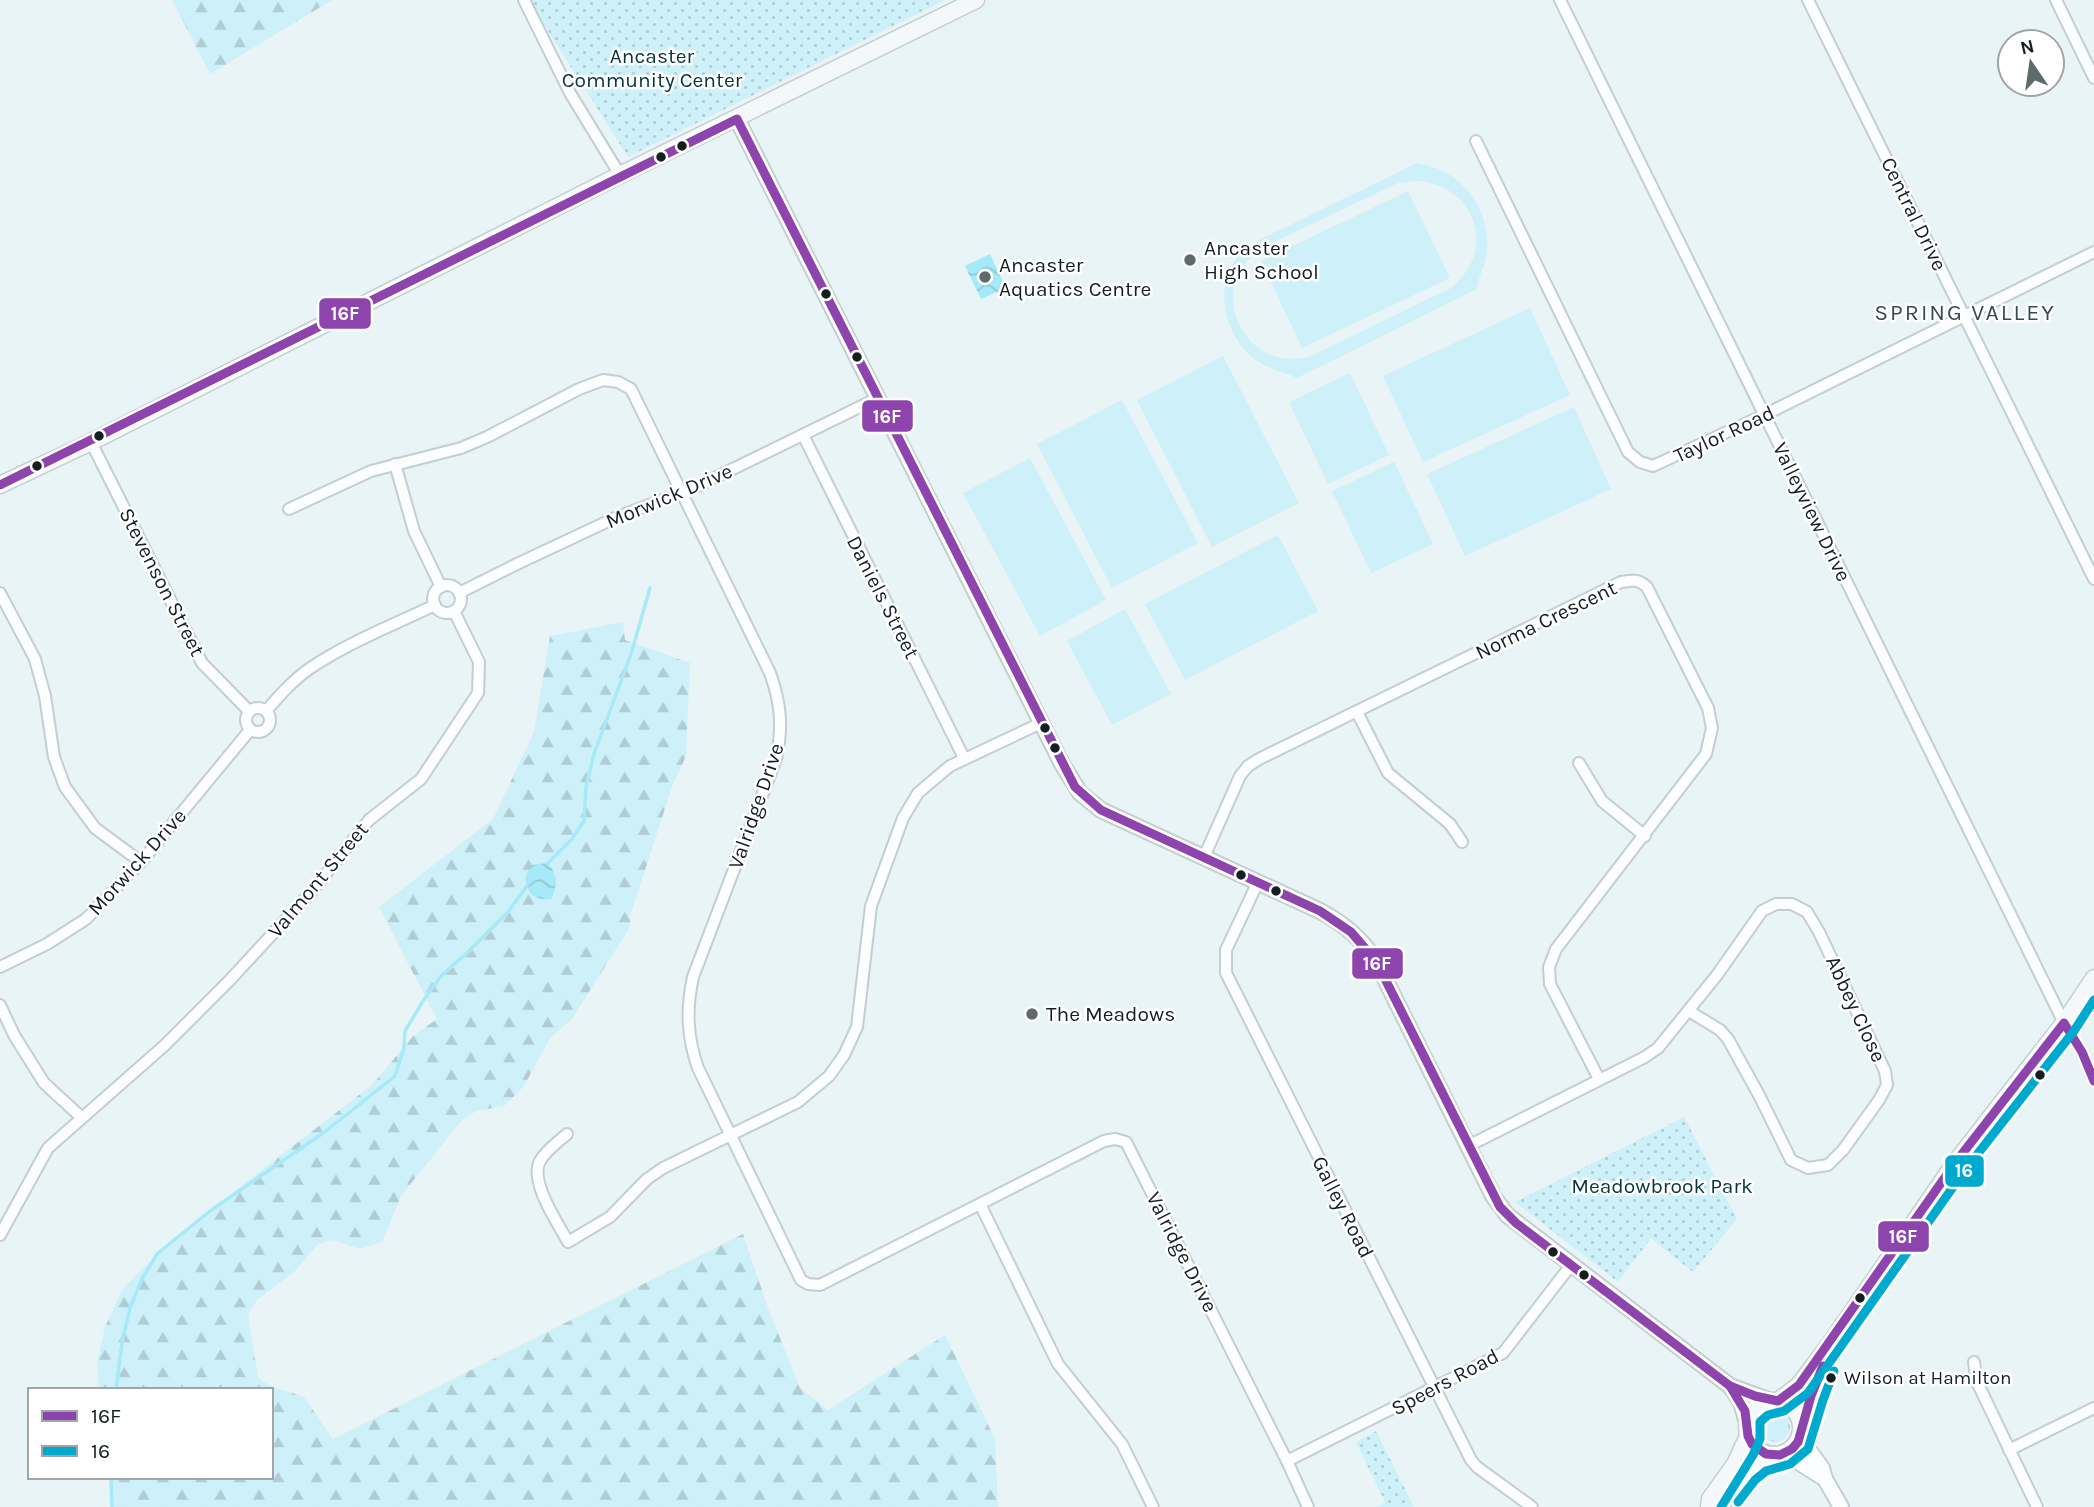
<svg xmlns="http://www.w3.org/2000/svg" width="2094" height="1507" font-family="Karla,sans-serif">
<defs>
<pattern id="grass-tufts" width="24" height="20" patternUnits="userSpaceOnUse" patternTransform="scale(1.75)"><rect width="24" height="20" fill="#cef0f9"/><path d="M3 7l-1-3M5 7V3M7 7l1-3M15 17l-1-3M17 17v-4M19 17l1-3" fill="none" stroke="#b0cdd5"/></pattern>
<pattern id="forest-firs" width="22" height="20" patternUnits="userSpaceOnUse" patternTransform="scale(1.75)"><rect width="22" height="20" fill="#cef0f9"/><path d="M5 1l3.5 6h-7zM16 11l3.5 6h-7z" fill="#b0cdd5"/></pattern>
<pattern id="park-dots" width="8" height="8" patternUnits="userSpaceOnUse" patternTransform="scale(1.75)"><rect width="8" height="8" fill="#cef0f9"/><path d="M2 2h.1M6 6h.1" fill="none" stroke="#b0cdd5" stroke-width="1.8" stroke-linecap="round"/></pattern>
<pattern id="water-waves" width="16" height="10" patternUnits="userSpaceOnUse" patternTransform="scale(1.75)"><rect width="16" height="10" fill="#a6eafa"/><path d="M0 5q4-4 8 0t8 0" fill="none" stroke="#8ec8d6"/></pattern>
</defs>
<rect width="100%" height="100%" fill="#e9f4f7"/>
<circle fill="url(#grass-tufts)" cx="1775" cy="1427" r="15"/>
<g fill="url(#forest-firs)">
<path d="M172 0H332L210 74Z"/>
<path d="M623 622 625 640 690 663 686 756 672 787 630 916V927L572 1019 550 1038 524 1086 504 1106 476 1111 460 1122 401 1196 382 1242 360 1249 332 1240 318 1244 295 1271 257 1300 248 1315 258 1377 268 1385 304 1397 333 1439 743 1234 768 1308 800 1388 828 1410 945 1335 995 1439 998 1507H112L109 1477H271V1390H99L97 1363 105 1327 122 1290 171 1240 372 1085 413 1036 437 1019 379 907 493 819 534 732 550 636Z"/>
</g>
<g fill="url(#park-dots)">
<path d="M532 0H945L628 157 540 18Z"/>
<path d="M1684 1117 1737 1219 1693 1272 1651 1238 1618 1282 1515 1202Z"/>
<path d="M1376 1431 1414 1507H1377L1385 1502 1356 1442Z"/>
</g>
<g fill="#cef0f9" fill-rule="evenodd">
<path d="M1417 163C1425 165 1435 167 1443 171 1473 186 1493 223 1486 257 1484 268 1478 277 1477 289L1297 378C1286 373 1273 370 1262 364 1229 345 1214 298 1232 265 1236 258 1241 253 1245 247ZM1419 181C1477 187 1497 251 1451 288L1309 357C1298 358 1288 360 1277 357 1241 347 1220 300 1242 268 1248 259 1257 253 1266 246L1398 183Z"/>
<path d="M1408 191 1450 278 1302 348 1261 261Z"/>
<path d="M1530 308 1570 395 1423 462 1383 376Z"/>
<path d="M1223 356 1299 503 1212 547 1137 400Z"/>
<path d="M1350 373 1389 455 1328 484 1289 402Z"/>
<path d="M1122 400 1198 543 1112 588 1037 444Z"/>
<path d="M1574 407 1611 489 1465 556 1427 474Z"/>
<path d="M1030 458 1106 600 1040 636 963 493Z"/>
<path d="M1394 462 1433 544 1371 573 1332 491Z"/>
<path d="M1278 535 1318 611 1185 680 1145 604Z"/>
<path d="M1125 609 1171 694 1112 725 1067 641Z"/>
</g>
<g fill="url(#water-waves)">
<path d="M990 254 1006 288 981 299 965 266Z"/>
<path d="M548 863C558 875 558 885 551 899 533 900 529 895 525 878L531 865Z"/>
</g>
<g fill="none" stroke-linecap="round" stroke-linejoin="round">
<g stroke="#a6eafa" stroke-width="3.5">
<path d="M548 863 571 840 584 821 586 787 594 754 631 654 650 588"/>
<path d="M116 1390 122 1342 130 1308 142 1279 157 1254 210 1211 326 1131 395 1076 404 1048 405 1031 423 1001 441 976 467 953 508 912 527 886"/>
<path d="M111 1477 112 1507"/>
</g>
<g stroke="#c4ced1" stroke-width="14">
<g id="minor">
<path d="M524 0 570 93 620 175"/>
<path d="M1560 0 2064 1023 2082 1052 2094 1081"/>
<path d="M1808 0 2094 579"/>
<path d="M2056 0 2094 78"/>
<path d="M1476 141 1628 452 1640 462 1653 466 1764 415 2094 252"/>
<path d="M803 435 964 758"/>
<path d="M91 442 202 663 249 711"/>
<path d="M395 464 414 531 441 587"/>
<path d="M289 509 371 471 461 448 487 437 579 389 603 380 618 382 631 389 770 673C781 703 783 728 776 759L693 977C686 1009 687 1037 698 1068L801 1280 808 1284 820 1285 1104 1141 1115 1139 1126 1142 1287 1461 1308 1507"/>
<circle cx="447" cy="599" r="14"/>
<path d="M0 593 35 659 45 696 54 757 65 787 95 828 141 862"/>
<path d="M459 593 519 563 615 518 696 487 878 398"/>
<circle cx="258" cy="720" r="12"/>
<path d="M266 711C279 696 292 681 309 669 347 643 393 625 435 605"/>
<path d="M1357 712 1388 773 1450 824 1462 842"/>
<path d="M1579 763 1602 801 1645 836"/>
<path d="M1204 857 1240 776 1248 766 1259 759 1621 582C1633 580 1638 579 1647 587L1708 708 1712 728 1706 754 1556 949 1549 967 1550 984 1599 1079"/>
<path d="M1258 882 1226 950V973L1471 1460 1477 1467 1532 1507"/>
<path d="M0 967 47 944 86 919 141 862 250 730"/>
<path d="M0 1005 14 1035 44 1083 81 1117"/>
<path d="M567 1134C558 1142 546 1150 540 1161 529 1182 558 1223 568 1242L610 1217 647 1179 663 1168 798 1102 829 1076 844 1055 857 1027 871 906 903 818 918 793 950 766 1041 723"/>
<path d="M1468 1146 1645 1057 1658 1048 1717 975 1762 911 1776 904H1792L1807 912 1819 932 1885 1071 1887 1085 1879 1100 1843 1150 1828 1165 1808 1168 1791 1160 1760 1097 1728 1039 1720 1030 1689 1011"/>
<path d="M980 1204 1058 1364 1122 1444 1153 1507"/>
<path d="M0 1235 48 1148 165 1045 229 981 313 890 369 820 421 779 478 693 479 662 454 611"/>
<path d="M1974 1362 1977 1382 2037 1507"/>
<path d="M2009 1450 2094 1408"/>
<path d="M1287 1461 1503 1353 1571 1265"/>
</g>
</g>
<g stroke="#c4ced1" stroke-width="18">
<g id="tertiary">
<path d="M737 119 1062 764 1080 793 1101 810 1320 911C1344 924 1361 938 1376 961L1493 1196 1507 1215 1730 1386 1771 1401"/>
<path d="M1730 1386 1741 1402 1747 1423"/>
<path d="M1801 1434 1808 1449 1822 1468 1825 1479 1841 1507"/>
<path d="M1784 1453 1825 1479"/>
</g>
</g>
<g stroke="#c4ced1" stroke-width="19">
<g id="secondary">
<path d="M0 485 91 442 620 175 976 0"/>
<path d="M1778 1401 1799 1385 1830 1344 1955 1163 2064 1023 2094 978"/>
<circle cx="1774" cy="1428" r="27"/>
<path d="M1801 1425 1826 1357"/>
<path d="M1709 1507 1710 1499 1735 1464 1748 1436"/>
<path d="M1718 1507C1741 1486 1740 1467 1775 1455"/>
</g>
</g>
<use href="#minor" stroke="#fcfdfe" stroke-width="10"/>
<use href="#tertiary" stroke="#fcfdfe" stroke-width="14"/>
<use href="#secondary" stroke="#f4f8fa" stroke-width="16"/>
<g stroke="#fff" stroke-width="14">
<g id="bus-1">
<path d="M0 485 737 119 1075 787 1101 810 1320 911 1351 932 1376 961 1500 1207 1516 1223 1730 1386 1755 1396 1778 1401 1799 1385 1955 1163 2064 1023 2082 1052 2094 1081"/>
<path d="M1730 1386 1745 1411 1748 1436 1752 1444 1766 1454 1780 1455 1792 1449 1798 1442 1811 1396 1823 1366"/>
</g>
</g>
<g stroke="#fff" stroke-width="14">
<g id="bus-2">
<path d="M1738 1502 1755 1480 1766 1471 1790 1464 1808 1449 1823 1400 1834 1371"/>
<path d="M1721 1507 1753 1455 1760 1439V1422L1768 1415 1784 1411 1808 1393 1965 1170 2074 1031 2094 1000"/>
</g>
</g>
<use href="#bus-1" stroke="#8e44ad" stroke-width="9"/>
<use href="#bus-2" stroke="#00a9ce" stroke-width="9"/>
</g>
<g fill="#151f22" stroke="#fff" stroke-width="2.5">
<circle cx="682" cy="146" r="6"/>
<circle cx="661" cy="157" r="6"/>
<circle cx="826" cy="294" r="6"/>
<circle cx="857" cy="357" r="6"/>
<circle cx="99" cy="436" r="6"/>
<circle cx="37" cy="466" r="6"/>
<circle cx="1045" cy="728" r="6"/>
<circle cx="1055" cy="748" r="6"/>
<circle cx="1241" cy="875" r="6"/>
<circle cx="1276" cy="891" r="6"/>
<circle cx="2040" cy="1075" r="6"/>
<circle cx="1553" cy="1252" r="6"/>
<circle cx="1584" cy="1275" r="6"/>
<circle cx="1860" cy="1298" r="6"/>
<circle cx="1831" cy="1378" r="6"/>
</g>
<g fill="#5f6a6d" stroke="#fff" stroke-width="2.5">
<circle cx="1190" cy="260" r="7"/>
<circle cx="985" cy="277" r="7"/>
<circle cx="1032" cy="1014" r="7"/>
</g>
<g text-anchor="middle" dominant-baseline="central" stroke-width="5" stroke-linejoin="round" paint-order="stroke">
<g font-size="19" fill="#151f22" stroke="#fff" text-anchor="start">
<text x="1844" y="1378">Wilson at Hamilton</text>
</g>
<g font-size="21" fill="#06353e" stroke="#fff">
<text x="652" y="56">Ancaster<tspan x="652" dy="24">Community Center</tspan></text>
<text x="1662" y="1186">Meadowbrook Park</text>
</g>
<g font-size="21" fill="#151f22" stroke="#fff">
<text transform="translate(1914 214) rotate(64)">Central Drive</text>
<text transform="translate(1724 434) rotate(-25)">Taylor Road</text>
<text transform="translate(669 496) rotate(-23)">Morwick Drive</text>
<text transform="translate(1812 512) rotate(64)">Valleyview Drive</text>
<text transform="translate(162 582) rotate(63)">Stevenson Street</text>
<text transform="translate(883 597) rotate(63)">Daniels Street</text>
<text transform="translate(1546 620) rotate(-26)">Norma Crescent</text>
<text transform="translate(756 806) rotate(-71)">Valridge Drive</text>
<text transform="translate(137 862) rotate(-48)">Morwick Drive</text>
<text transform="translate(318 880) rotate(-50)">Valmont Street</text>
<text transform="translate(1856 1009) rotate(65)">Abbey Close</text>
<text transform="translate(1343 1207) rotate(63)">Galley Road</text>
<text transform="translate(1182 1252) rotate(63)">Valridge Drive</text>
<text transform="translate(1445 1382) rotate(-28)">Speers Road</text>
</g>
<g font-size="21" fill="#151f22" stroke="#fff" text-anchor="start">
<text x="1204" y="248">Ancaster<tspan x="1204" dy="24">High School</tspan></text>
<text x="999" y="265">Ancaster<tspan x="999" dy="24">Aquatics Centre</tspan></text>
<text x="1046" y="1014">The Meadows</text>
</g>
<g font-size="23" letter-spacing="2" fill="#354c52" stroke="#fff">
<text x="1965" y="312">SPRING VALLEY</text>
</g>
</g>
<g stroke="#fff" stroke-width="2.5">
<rect x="318" y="297" width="54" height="33" rx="7" fill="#8e44ad"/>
<rect x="861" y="399" width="53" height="34" rx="7" fill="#8e44ad"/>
<rect x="1351" y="947" width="53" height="33" rx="7" fill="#8e44ad"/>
<rect x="1944" y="1154" width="41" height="34" rx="7" fill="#00a9ce"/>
<rect x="1877" y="1220" width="53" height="33" rx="7" fill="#8e44ad"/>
</g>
<g font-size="19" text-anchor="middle" font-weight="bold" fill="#fff">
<text x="345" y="320">16F</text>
<text x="887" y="423">16F</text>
<text x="1377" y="970">16F</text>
<text x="1964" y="1177">16</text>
<text x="1903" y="1243">16F</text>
</g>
<rect x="28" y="1388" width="245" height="91" fill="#ffffff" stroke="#a1a5a7" stroke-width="2"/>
<rect x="42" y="1411" width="35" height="10" fill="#8e44ad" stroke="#a1a5a7" stroke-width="2"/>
<text x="91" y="1423" font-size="21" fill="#151f22">16F</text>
<rect x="42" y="1446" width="35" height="10" fill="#00a9ce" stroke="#a1a5a7" stroke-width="2"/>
<text x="91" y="1458" font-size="21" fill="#151f22">16</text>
<g transform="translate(2031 63) rotate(347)"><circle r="33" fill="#ffffff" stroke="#a1a5a7" stroke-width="2"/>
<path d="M0-5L12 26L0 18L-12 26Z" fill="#5f6a6d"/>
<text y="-10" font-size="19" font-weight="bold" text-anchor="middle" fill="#151f22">N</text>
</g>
</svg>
